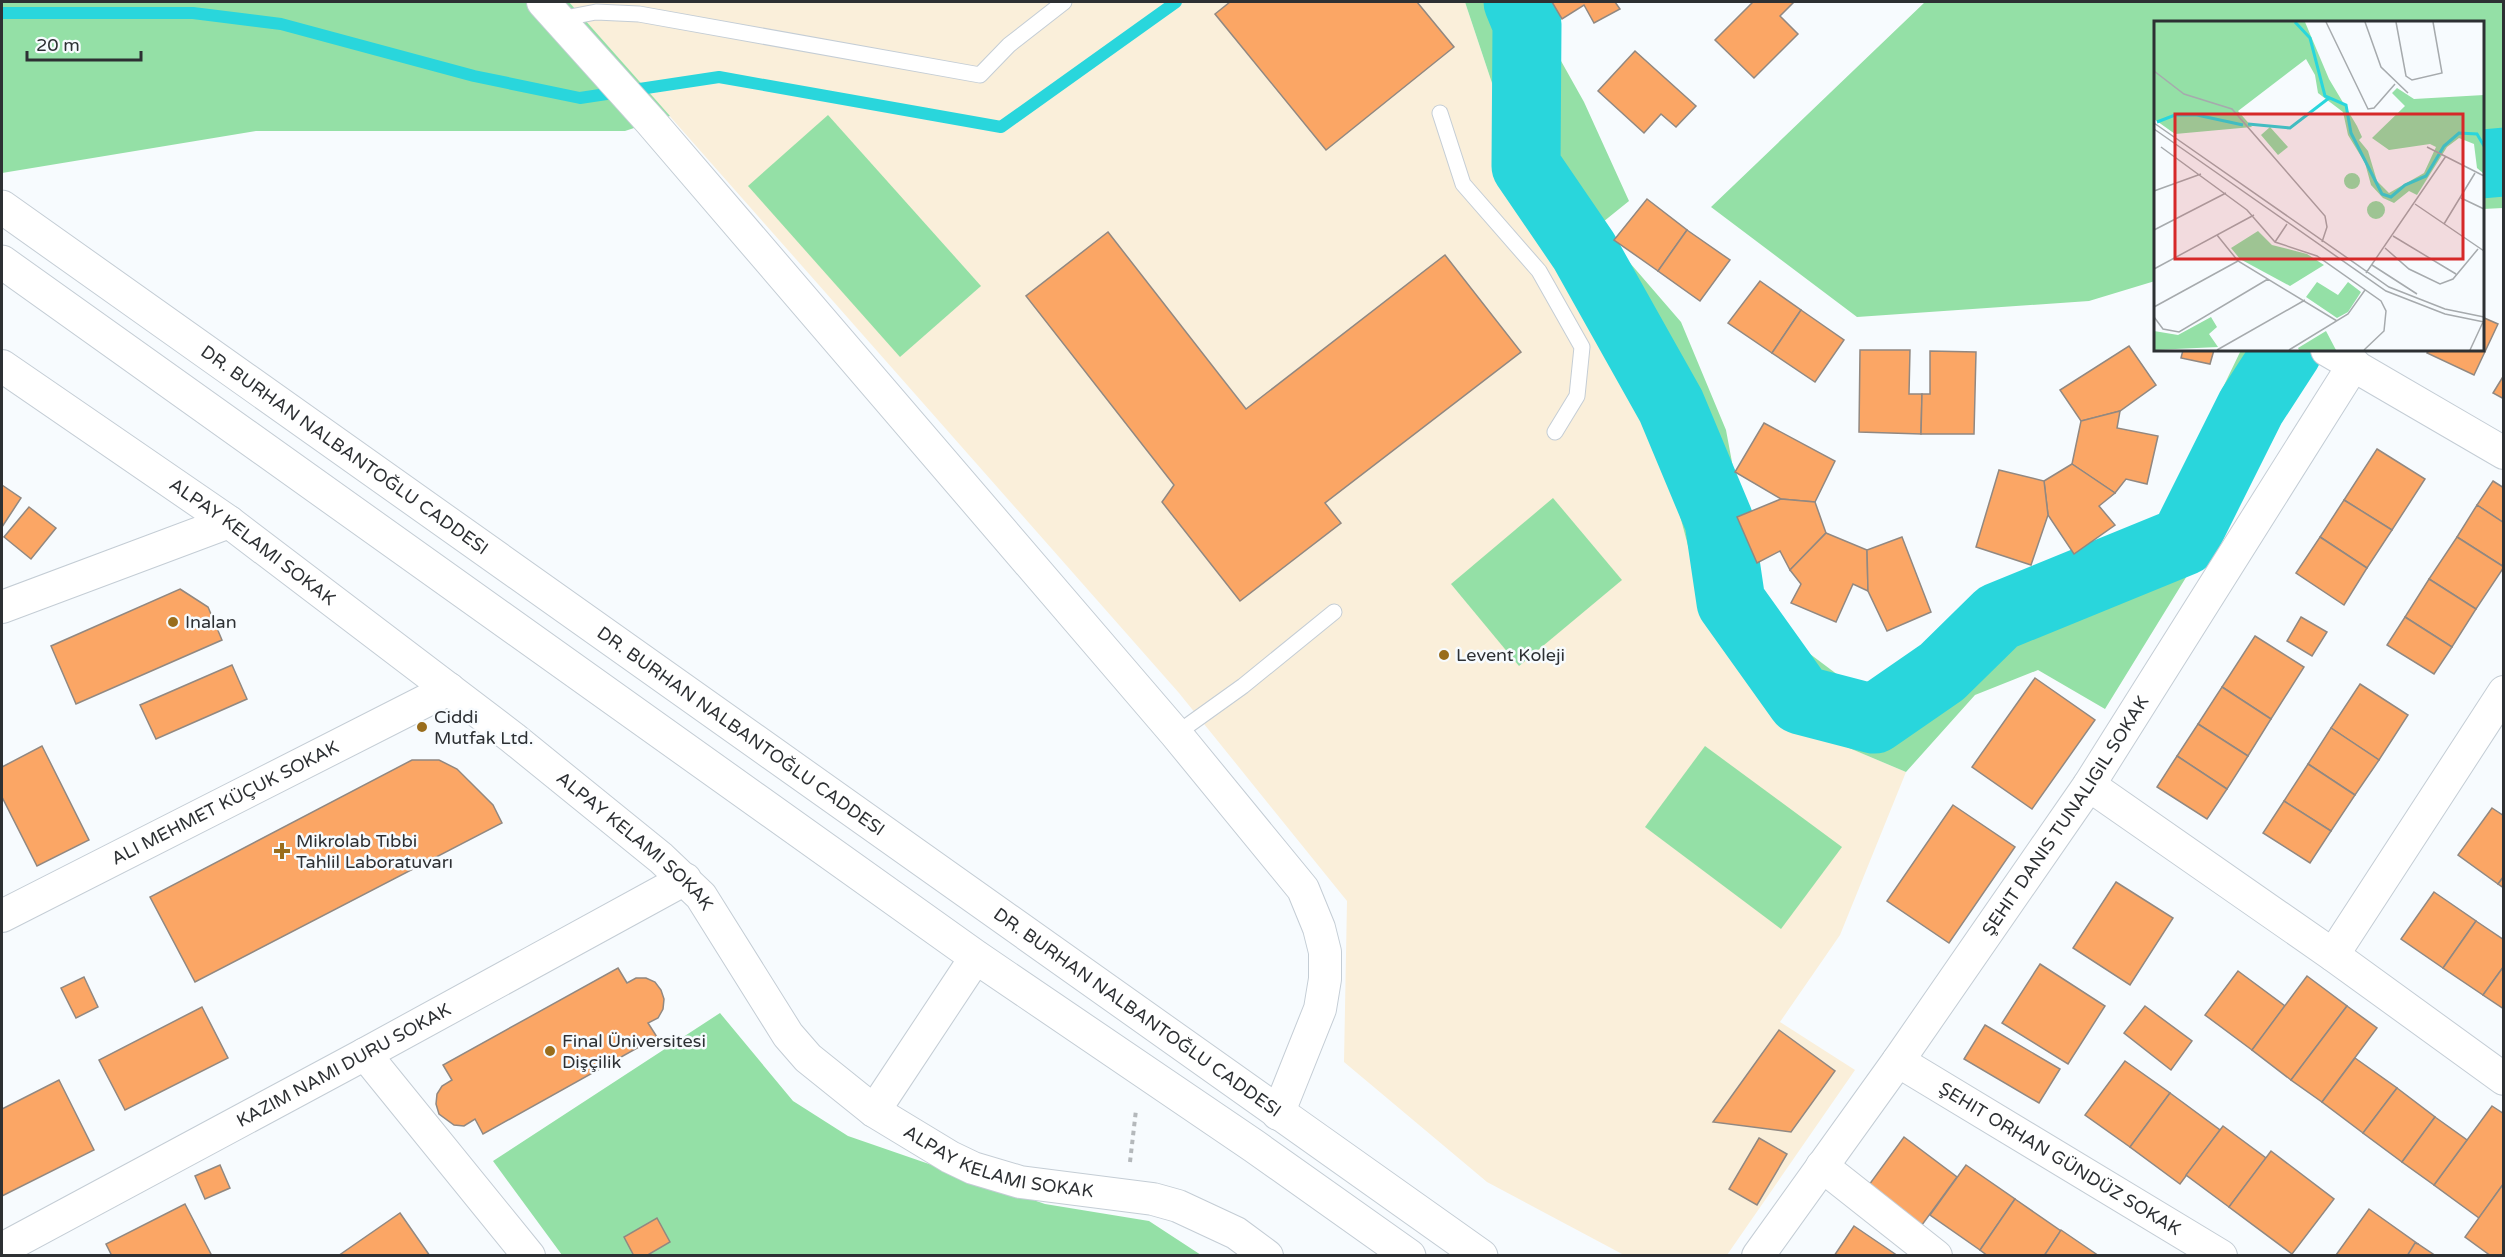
<svg xmlns="http://www.w3.org/2000/svg" width="2505" height="1257" font-family="'Varela Round',sans-serif">
<rect width="100%" height="100%" fill="#f7fbfe"/>
<path fill="#faefda" d="M569 2H1465L1495 92 1501 187 1607 328 1617 363 1656 426 1707 617 1811 732 1906 772 1840 935 1780 1022 1855 1070 1727 1255H1624L1487 1182 1344 1062 1347 901 1179 693Z"/>
<g fill="#94e0a6">
<path d="M2 2H569L670 116 625 131H256L2 173Z"/>
<path d="M1465 2H1528L1584 102 1629 201 1598 226 1681 322 1726 430 1754 580 1806 651 1858 690 1904 684 1983 595 2098 557 2162 514 2241 350H2326L2105 709 2038 670 1975 695 1906 772 1811 732 1707 617 1656 426 1617 363 1607 328 1501 187 1495 92Z"/>
<path d="M1925 2H2503V208L2483 209 2482 22H2156L2155 281 2089 301 1857 317 1711 207Z"/>
<path d="M828 115 981 286 900 357 748 186Z"/>
<path d="M1553 498 1622 580 1519 666 1451 584Z"/>
<path d="M1705 746 1842 847 1781 929 1645 827Z"/>
<path d="M720 1013 793 1101 848 1136 1045 1204 1149 1221 1201 1255H562L493 1161Z"/>
</g>
<g fill="none" stroke-linecap="round" stroke-linejoin="round">
<path stroke="#29d6dc" stroke-width="12" d="M2 13H193L281 24 474 76 580 98 719 77 1001 127 1176 2"/>
<g stroke="#29d6dc" stroke-width="69">
<path d="M1518 2 1527 24 1526 166 1584 251 1671 406 1719 521 1731 602 1801 700 1874 719 1942 672 1998 617 2184 541 2251 407 2288 350"/>
<path d="M2482 164 2504 162"/>
</g>
</g>
<g fill="#fba665" stroke="#918881" stroke-width="1.5">
<path d="M1230 2H1417L1454 47 1326 150 1215 14Z"/>
<path d="M1552 2H1615L1620 9 1594 23 1584 5 1562 19Z"/>
<path d="M1753 2H1794L1780 16 1798 34 1754 78 1715 40Z"/>
<path d="M1635 51 1696 106 1676 127 1661 114 1644 133 1598 91Z"/>
<path d="M1647 199 1687 230 1658 271 1614 240Z"/>
<path d="M1687 230 1730 260 1700 301 1658 271Z"/>
<path d="M1108 232 1246 409 1445 255 1521 352 1325 503 1341 523 1240 601 1162 502 1174 485 1026 296Z"/>
<path d="M1760 281 1801 310 1772 353 1728 323Z"/>
<path d="M1801 310 1844 340 1815 382 1772 353Z"/>
<path d="M2482 317 2498 324 2474 375 2427 353 2429 350H2482Z"/>
<path d="M2129 346 2156 385 2120 411 2081 421 2060 390Z"/>
<path d="M1860 350H1910L1909 394H1922L1921 434 1859 432Z"/>
<path d="M2183 350H2214L2210 364 2181 358Z"/>
<path d="M1930 351 1976 352 1974 434H1921L1922 394H1930Z"/>
<path d="M2504 375V399L2493 393Z"/>
<path d="M2120 411 2117 428 2158 436 2147 484 2126 479 2115 493 2072 464 2081 421Z"/>
<path d="M1764 423 1835 461 1815 502 1781 499 1735 472Z"/>
<path d="M2377 449 2425 479 2392 530 2344 500Z"/>
<path d="M2072 464 2115 493 2099 506 2115 525 2074 554 2048 515 2044 481Z"/>
<path d="M1999 470 2044 481 2048 515 2031 565 1976 547Z"/>
<path d="M2493 481 2504 488V523L2477 505Z"/>
<path d="M2 485 21 498 2 527Z"/>
<path d="M1781 499 1815 502 1826 533 1790 570 1780 551 1757 563 1737 517Z"/>
<path d="M2344 500 2392 530 2367 568 2320 537Z"/>
<path d="M2477 505 2504 523V567L2457 537Z"/>
<path d="M29 507 56 528 31 559 4 537Z"/>
<path d="M1826 533 1867 550 1868 591 1853 584 1836 622 1791 603 1801 584 1790 570Z"/>
<path d="M1902 537 1931 612 1887 631 1868 591 1867 550Z"/>
<path d="M2320 537 2367 568 2344 605 2296 573Z"/>
<path d="M2457 537 2504 567 2476 609 2429 579Z"/>
<path d="M2429 579 2476 609 2452 647 2405 617Z"/>
<path d="M180 589 208 607 222 640 76 704 51 646Z"/>
<path d="M2301 617 2327 632 2312 656 2287 641Z"/>
<path d="M2405 617 2452 647 2434 674 2387 645Z"/>
<path d="M2255 636 2304 667 2271 719 2222 687Z"/>
<path d="M232 665 247 699 156 739 140 705Z"/>
<path d="M2035 678 2095 720 2032 809 1972 767Z"/>
<path d="M2360 684 2408 715 2379 760 2331 728Z"/>
<path d="M2222 687 2271 719 2248 756 2198 724Z"/>
<path d="M2198 724 2248 756 2227 789 2177 756Z"/>
<path d="M2331 728 2379 760 2355 795 2308 764Z"/>
<path d="M42 746 89 840 37 866 2 797V767Z"/>
<path d="M2177 756 2227 789 2207 819 2157 787Z"/>
<path d="M412 760H439L457 769 493 805 502 823 195 982 150 897Z"/>
<path d="M2308 764 2355 795 2331 831 2284 801Z"/>
<path d="M2284 801 2331 831 2310 863 2263 833Z"/>
<path d="M1953 805 2015 847 1949 943 1887 901Z"/>
<path d="M2492 808 2504 816V876L2498 884 2458 855Z"/>
<path d="M2504 876V888L2498 884Z"/>
<path d="M2116 882 2173 918 2130 985 2073 948Z"/>
<path d="M2434 892 2476 921 2443 968 2401 939Z"/>
<path d="M2476 921 2504 940V966L2483 995 2443 968Z"/>
<path d="M2040 964 2105 1006 2068 1064 2002 1023Z"/>
<path d="M2504 966V1009L2483 995Z"/>
<path d="M618 968 627 983 636 978H646L655 982 661 990 664 999 663 1009 658 1018 648 1023 657 1037 483 1134 475 1119 464 1126 454 1125 439 1114 436 1104 437 1094 442 1086 452 1080 443 1065Z"/>
<path d="M2238 971 2285 1006 2252 1050 2205 1015Z"/>
<path d="M2307 976 2347 1006 2291 1080 2252 1050Z"/>
<path d="M84 977 98 1007 76 1018 61 988Z"/>
<path d="M2145 1006 2192 1041 2171 1070 2124 1033Z"/>
<path d="M2347 1006 2377 1028 2322 1102 2291 1080Z"/>
<path d="M202 1007 228 1058 125 1110 99 1060Z"/>
<path d="M1985 1025 2060 1069 2039 1103 1964 1059Z"/>
<path d="M1779 1030 1835 1071 1791 1132 1713 1122Z"/>
<path d="M2355 1058 2397 1088 2363 1133 2322 1102Z"/>
<path d="M2125 1061 2170 1093 2130 1147 2085 1115Z"/>
<path d="M59 1080 94 1150 2 1196V1109Z"/>
<path d="M2397 1088 2435 1117 2402 1162 2363 1133Z"/>
<path d="M2170 1093 2220 1130 2180 1184 2130 1147Z"/>
<path d="M2492 1106 2504 1114V1183L2479 1218 2434 1185Z"/>
<path d="M2435 1117 2467 1140 2434 1185 2402 1162Z"/>
<path d="M2223 1126 2266 1158 2229 1207 2186 1175Z"/>
<path d="M1904 1137 1957 1177 1919 1229 1866 1189Z"/>
<path d="M1759 1138 1787 1154 1757 1205 1729 1189Z"/>
<path d="M2271 1151 2334 1199 2292 1254 2229 1207Z"/>
<path d="M220 1165 230 1188 205 1199 195 1176Z"/>
<path d="M1966 1165 2015 1199 1980 1250 1930 1215Z"/>
<path d="M2504 1183V1256H2491L2465 1237Z"/>
<path d="M2015 1199 2061 1231 2044 1256H1988L1980 1250Z"/>
<path d="M185 1204 212 1256H112L106 1244Z"/>
<path d="M2369 1209 2418 1244 2409 1256 2336 1255Z"/>
<path d="M400 1213 430 1256H338Z"/>
<path d="M657 1218 670 1242 646 1256H634L624 1237Z"/>
<path d="M1854 1226 1898 1256H1834Z"/>
<path d="M2061 1230 2099 1256H2044Z"/>
<path d="M2415 1243 2418 1244 2436 1256H2407Z"/>
</g>
<g fill="none" stroke-linecap="round" stroke-linejoin="round">
<g stroke="#c4cdd5" stroke-width="17">
<g id="service">
<path d="M560 19 596 12 639 14 980 75 1009 45 1064 2"/>
<path d="M1440 113 1463 184 1539 271 1582 347 1577 396 1555 432"/>
<path d="M1176 734 1243 686 1334 612"/>
</g>
</g>
<g stroke="#c4cdd5" stroke-width="34">
<g id="minor">
<path d="M543 2 651 122 1176 734 1303 889 1319 928 1325 952V979L1320 1009 1278 1114"/>
<path d="M2327 350 2504 453"/>
<path id="s1" d="M2 366 229 522 513 738 661 858 701 896 788 1035 808 1058 874 1111 950 1157 973 1168 1020 1182 1153 1199 1178 1206 1236 1233 1267 1256"/>
<path d="M2 607 229 522"/>
<path d="M2089 785 2333 955 2504 1079"/>
<path id="s2" d="M2 916 449 689"/>
<path d="M2333 955 2504 692"/>
<path d="M365 1054 529 1256"/>
<path id="s3" d="M1898 1061 2221 1256"/>
<path d="M874 1111 976 957"/>
<path d="M1822 1166 1936 1256"/>
<path id="s4" d="M2 1249 365 1054 685 879"/>
<path id="s5" d="M1758 1256 1898 1061 2089 785 2354 364"/>
</g>
</g>
<g stroke="#c4cdd5" stroke-width="35">
<g id="primary">
<path id="s6" d="M2 207 1481 1256"/>
<path d="M2 262 976 957 1254 1146 1409 1256"/>
</g>
</g>
<path stroke="#b4b8bb" stroke-width="4" stroke-dasharray="4.5 4.5" stroke-linecap="butt" d="M1130 1162 1136 1110"/>
<use href="#service" stroke="#fff" stroke-width="15"/>
<use href="#minor" stroke="#fff" stroke-width="32"/>
<use href="#primary" stroke="#fff" stroke-width="33"/>
</g>
<g fill="#996d1c" stroke="#f7fbfe" stroke-width="2">
<circle cx="173" cy="622" r="6"/>
<circle cx="1444" cy="655" r="6"/>
<circle cx="422" cy="727" r="6"/>
<path d="M279 842h6v6h6v6h-6v6h-6v-6h-6v-6h6z"/>
<circle cx="550" cy="1051" r="6"/>
</g>
<g text-anchor="middle" dominant-baseline="central" stroke-width="5" stroke-linejoin="round" paint-order="stroke">
<g font-size="18" fill="#2d3033" stroke="#f7fbfe">
<text stroke="none"><textPath href="#s6" startOffset="420">DR. BURHAN NALBANTOĞLU CADDESI</textPath></text>
<text stroke="none"><textPath href="#s1" startOffset="306">ALPAY KELAMI SOKAK</textPath></text>
<text stroke="none"><textPath href="#s6" startOffset="906">DR. BURHAN NALBANTOĞLU CADDESI</textPath></text>
<text stroke="none"><textPath href="#s2" startOffset="250">ALI MEHMET KÜÇUK SOKAK</textPath></text>
<text stroke="none"><textPath href="#s5" startOffset="537">ŞEHIT DANIS TUNALIGIL SOKAK</textPath></text>
<text stroke="none"><textPath href="#s1" startOffset="792">ALPAY KELAMI SOKAK</textPath></text>
<text stroke="none"><textPath href="#s6" startOffset="1392">DR. BURHAN NALBANTOĞLU CADDESI</textPath></text>
<text stroke="none"><textPath href="#s4" startOffset="388">KAZIM NAMI DURU SOKAK</textPath></text>
<text stroke="none"><textPath href="#s3" startOffset="189">ŞEHIT ORHAN GÜNDÜZ SOKAK</textPath></text>
<text stroke="none"><textPath href="#s1" startOffset="1294">ALPAY KELAMI SOKAK</textPath></text>
</g>
<g font-size="18" fill="#2d3033" stroke="#f7fbfe" text-anchor="start">
<text x="185" y="622">Inalan</text>
<text x="1456" y="655">Levent Koleji</text>
<text x="434" y="717">Ciddi<tspan x="434" dy="21">Mutfak Ltd.</tspan></text>
<text x="296" y="841">Mikrolab Tıbbi<tspan x="296" dy="21">Tahlil Laboratuvarı</tspan></text>
<text x="562" y="1041">Final Üniversitesi<tspan x="562" dy="21">Dişçilik</tspan></text>
</g>
</g>
<g transform="translate(2154 21)">
<rect width="330" height="330" fill="#f7fbfe"/>
<path d="M0 1H151L175 58 203 105 208 116 205 119 214 130 223 160 235 172 270 152 282 126 276 123 235 129 218 117 251 85 238 72 243 67 260 78 330 74V153L323 147 320 123 305 117 293 126 263 174 255 170 240 182 229 177 217 164 211 142 194 114 189 91 164 72 161 54 152 38 84 90 98 106 21 113 0 98ZM116 106 134 126 124 134 107 114ZM190 160a8 8 0 1 1 16 0a8 8 0 1 1-16 0ZM213 189a9 9 0 1 1 18 0a9 9 0 1 1-18 0ZM104 210 118 224 153 233 170 244 136 265 86 238 77 227ZM163 261 184 274 194 261 207 271 194 291 183 297 152 276ZM57 296 63 306 55 313 64 326 0 329V310L24 314ZM172 310 182 329H145L144 327Z" fill="#94e0a6"/>
<path fill="none" stroke="#29d6dc" stroke-width="3" d="M141 1 156 17 171 75 192 84 197 112 228 173 237 176 251 164 272 155 290 125 305 112 323 113 330 125M3 101 21 94H43L89 104M94 103 136 107 175 77"/>
<path fill="none" stroke="#a6aaad" stroke-width="1.5" d="M172 1 214 88 220 87 241 63M211 1 227 46 254 72M242 1 252 55 258 59 288 52 279 1M0 50 30 73 78 88 171 195 173 206 168 221M0 102 235 266 291 288 330 296M0 108 232 270 291 293 330 301M7 126 93 189 121 221 163 235 227 280 232 290 230 310 210 329M273 126 330 155M0 170 47 153M307 177 330 188M261 183 330 230M290 203 321 152M0 209 72 172M63 214 84 240 183 300M239 215 302 253M121 221 133 203M231 227 255 248 286 263 299 258 324 228M218 244 263 273M0 248 100 194M212 252 292 135M0 286 84 240M0 296 9 308 25 311 114 258M63 329 151 279M135 329 194 293 211 269M316 329 329 301"/>
<path fill="#d62828" fill-opacity="0.15" stroke="#d62828" stroke-width="3" d="M21 93H309V238H21Z"/>
<rect width="330" height="330" fill="none" stroke="#2d3033" stroke-width="3"/>
</g>
<rect width="2505" height="1257" fill="none" stroke="#2d3033" stroke-width="6"/>
<path d="M27 51v9h114v-9" fill="none" stroke="#2d3033" stroke-width="3"/>
<text x="36" y="51" font-size="18" fill="#2d3033" stroke="#f7fbfe" stroke-width="4.5" paint-order="stroke">20 m</text>
</svg>
